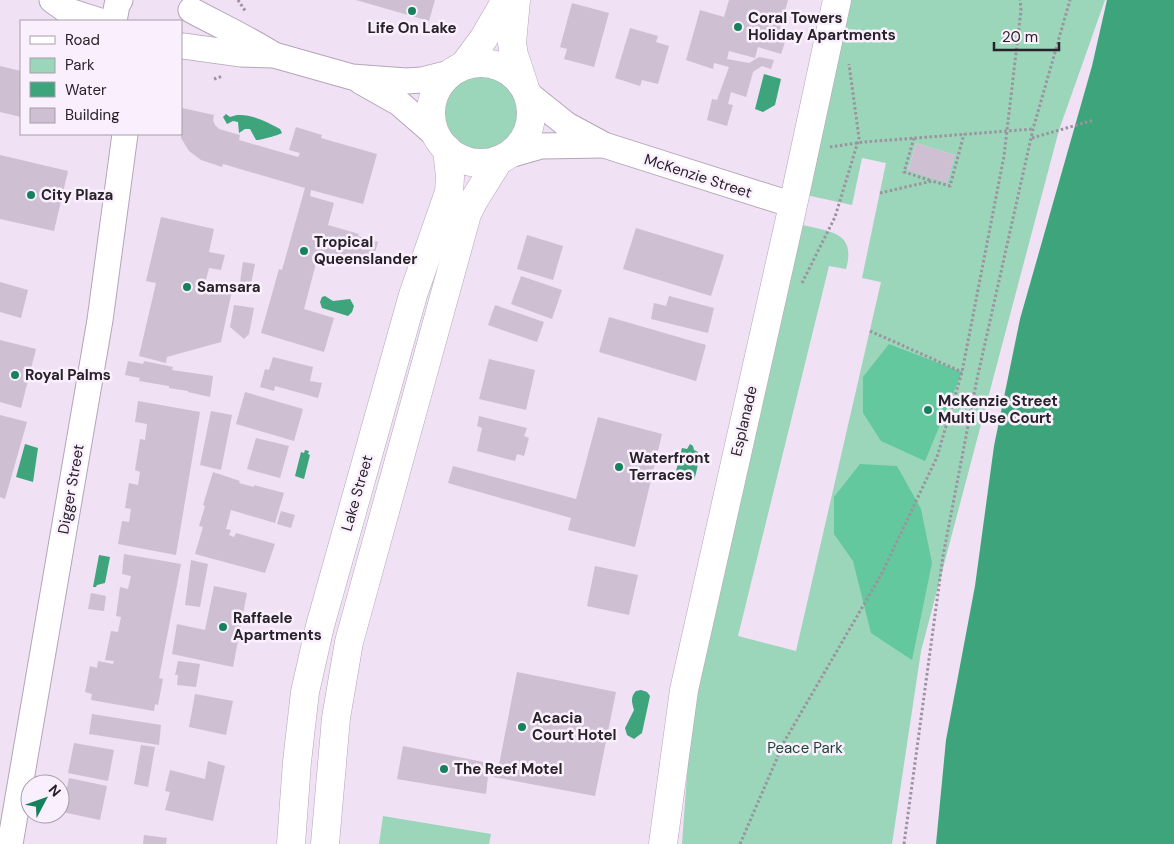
<svg xmlns="http://www.w3.org/2000/svg" width="1174" height="844" font-family="'DM Sans',sans-serif">
<rect width="100%" height="100%" fill="#f0e1f5"/>
<g fill="#9bd5ba" fill-rule="evenodd">
<path d="M849 0H1105L1059 130 921 651 892 844H682L693 694 799 224C828 232 857 230 846 269L829 266 738 636 796 651 881 282 862 278 886 163 862 158 852 205 806 195ZM916 143 955 155 947 182 908 170Z"/>
<circle cx="481" cy="113" r="38"/>
<path d="M383 816 491 834 489 844H379Z"/>
</g>
<g fill="#64c89e">
<path d="M889 344 962 372 925 461 881 441 863 413V377Z"/>
<path d="M860 464 897 466 921 509 932 563 912 660 871 633 853 561 834 534V497Z"/>
</g>
<g fill="#3da47c">
<path d="M1107 0H1174V844H936L946 740 975 586 994 446 1020 319 1092 66Z"/>
<path d="M764 74 781 79 775 105 763 112 755 109Z"/>
<path d="M226 114 230 117C245 110 267 122 280 129L282 133C279 135 258 141 256 140L250 129H245L239 133 238 122 233 121 227 124 223 117Z"/>
<path d="M325 296 333 301 350 299 354 306 352 312 348 316 322 308 320 302 322 297Z"/>
<path d="M25 444 38 448 33 482 16 477Z"/>
<path d="M690 444 693 446 694 450 698 452C699 462 697 471 694 480L675 475 682 448 687 449Z"/>
<path d="M305 450 309 451 308 454 310 455 304 479 295 476 301 452 304 453Z"/>
<path d="M99 555 110 557 105 583 97 585 96 587H93Z"/>
<path d="M641 690 647 692 650 696 642 733 634 739 627 735 625 728 634 710C632 703 630 697 636 691Z"/>
</g>
<g fill="#cebfd3">
<path d="M356 0H435L429 21Z"/>
<path d="M729 0H788L778 36 786 39 781 54 758 47 755 58 729 51 727 59 749 63 759 57 774 60 771 69 762 66 753 72 746 97 731 92 728 104 733 105 727 126 707 120 712 99 717 100 729 67 714 63 713 69 686 60 700 10 724 17Z"/>
<path d="M572 3 609 13 594 67 564 59 567 49 560 47Z"/>
<path d="M630 28 658 36 656 42 669 46 658 84 642 80 640 86 615 78Z"/>
<path d="M0 66 21 71V117L0 112Z"/>
<path d="M182 108 214 115 213 120 215 125 219 129 240 135 239 140 298 157 300 153 289 150 296 127 322 135 321 138 377 154 363 204 311 190 310 196 334 203 328 225 359 234 358 236 378 242 371 266 319 252 304 309 334 318 324 352 261 333 279 269 282 270 305 188 223 164 222 167 201 160 189 151 181 138Z"/>
<path d="M916 143 955 155 947 183 908 171Z"/>
<path d="M0 155 68 171 54 231 0 219Z"/>
<path d="M161 217 214 229 209 252 225 255 221 270 209 268 205 284 232 291 221 342 167 357 166 363 139 356 156 283 146 281Z"/>
<path d="M636 228 724 255 711 296 623 269Z"/>
<path d="M527 235 563 246 553 280 517 269Z"/>
<path d="M243 262 255 264 251 284 240 282Z"/>
<path d="M521 276 562 290 552 319 511 304Z"/>
<path d="M0 282 28 290 21 318 0 312Z"/>
<path d="M669 296 714 308 708 333 651 319 654 303 666 306Z"/>
<path d="M234 305 254 308 249 334 244 339 230 327Z"/>
<path d="M495 305 544 322 537 342 488 325Z"/>
<path d="M609 317 706 345 696 381 599 352Z"/>
<path d="M0 340 36 349 21 408 0 402Z"/>
<path d="M273 357 313 367 310 381 322 383 318 398 275 386 274 391 260 387 265 369 269 370Z"/>
<path d="M489 359 535 370 526 410 479 399Z"/>
<path d="M128 361 143 364 144 361 173 367 172 370 213 376 210 397 188 392V391L169 388V386L139 381 140 378 125 375Z"/>
<path d="M245 392 303 409 294 441 236 424Z"/>
<path d="M138 401 200 412 176 555 118 544 122 521 129 522 131 509 125 508 129 483 138 485 140 472 135 470 140 439 145 440 147 424 135 422Z"/>
<path d="M211 411 232 415 221 470 200 465Z"/>
<path d="M0 415 27 422 5 499 0 497Z"/>
<path d="M479 416 527 428 524 436 529 438 524 456 517 454 515 461 477 451 482 428 477 426Z"/>
<path d="M598 417 662 434 635 547 568 530 571 518 448 483 453 466 576 499Z"/>
<path d="M256 438 289 446 280 478 247 469Z"/>
<path d="M213 472 240 481 239 483 254 487V485L284 493 275 523 231 510 226 529 231 530 229 535 234 537 236 533 275 544 265 573 195 554 203 527 199 526 205 506 203 505Z"/>
<path d="M281 511 295 515 291 528 277 524Z"/>
<path d="M124 554 181 564 159 678 163 679 158 705 155 704 154 711 91 700 92 694 85 692 90 666 97 668 98 661 113 664 114 661 105 660 111 631 118 632 121 617 116 616 120 587 128 589 131 576 122 574Z"/>
<path d="M191 560 208 564 200 607 185 605Z"/>
<path d="M595 566 638 575 629 615 587 606Z"/>
<path d="M214 586 247 593 233 667 172 654 177 624 205 630Z"/>
<path d="M91 593 106 596 104 611 88 609Z"/>
<path d="M178 661 200 664 196 687 177 685 178 675H175Z"/>
<path d="M517 672 616 692 595 796 488 776 486 794 397 779 403 746 499 765Z"/>
<path d="M195 694 233 701 226 735 189 727Z"/>
<path d="M92 714 161 725 159 745 89 734Z"/>
<path d="M74 743 114 750 108 781 68 773Z"/>
<path d="M141 745 155 747 148 787 134 784Z"/>
<path d="M208 761 225 766 213 821 165 810 170 792 165 791 170 770 205 779Z"/>
<path d="M69 778 107 786 100 820 62 812Z"/>
<path d="M144 835 167 838 166 844H143Z"/>
</g>
<g fill="none" stroke-linecap="round" stroke-linejoin="round">
<g stroke="#b4a5b9" stroke-width="27">
<g id="minor">
<path d="M52 0 66 10 100 21"/>
<path d="M191 10C219 25 247 38 274 55"/>
<path d="M114 21 117 5 120 0"/>
<path d="M183 46 241 54 274 55 352 77 406 81 422 80 450 73"/>
<path d="M360 81 399 103 437 136"/>
<path d="M527 93 567 125 604 145 793 205"/>
<path d="M506 156 541 146 604 145"/>
<path d="M10 844 100 320 125 134"/>
</g>
</g>
<g stroke="#b4a5b9" stroke-width="29">
<path id="tertiary" d="M663 844 684 690 793 205 837 0"/>
</g>
<g stroke="#b4a5b9" stroke-width="29">
<g id="secondary">
<path d="M516 0 512 43 514 55 524 85"/>
<circle cx="481" cy="113" r="50"/>
<path d="M464 65 484 38 506 0"/>
<path d="M291 844 297 762 305 692 320 626 413 295 449 192 450 177 447 149"/>
<path d="M325 844 336 718 349 642 467 214 474 200 499 160"/>
</g>
</g>
<g stroke="#9d92a0" stroke-width="3" stroke-dasharray="2.5 2.5" stroke-linecap="butt">
<path d="M238 0 246 12"/>
<path d="M214 79 223 76"/>
<path d="M914 138 904 172 932 181"/>
<path d="M1032 138 1094 120"/>
<path d="M830 147 864 142 1033 129"/>
<path d="M880 193 932 181 950 186 964 134"/>
<path d="M802 283 835 217 859 138 849 64"/>
<path d="M870 331 962 372"/>
<path d="M740 844 784 742 881 575 937 457 962 372 1004 156 1021 10 1020 0"/>
<path d="M904 844 943 556 977 379 1033 129 1070 0"/>
</g>
<use href="#minor" stroke="#fff" stroke-width="25"/>
<use href="#tertiary" stroke="#fff" stroke-width="28"/>
<use href="#secondary" stroke="#fff" stroke-width="28"/>
</g>
<g fill="#17815d" stroke="#faf0fd" stroke-width="2">
<circle cx="412" cy="11" r="5"/>
<circle cx="738" cy="27" r="5"/>
<circle cx="31" cy="195" r="5"/>
<circle cx="304" cy="251" r="5"/>
<circle cx="187" cy="287" r="5"/>
<circle cx="15" cy="375" r="5"/>
<circle cx="928" cy="410" r="5"/>
<circle cx="619" cy="467" r="5"/>
<circle cx="223" cy="627" r="5"/>
<circle cx="522" cy="727" r="5"/>
<circle cx="444" cy="769" r="5"/>
</g>
<g text-anchor="middle" dominant-baseline="central" stroke-width="5" stroke-linejoin="round" paint-order="stroke">
<g font-size="15" font-weight="bold" fill="#282229" stroke="#faf0fd" text-anchor="start">
<text x="748" y="18">Coral Towers<tspan x="748" dy="17">Holiday Apartments</tspan></text>
<text x="412" y="28" text-anchor="middle">Life On Lake</text>
<text x="41" y="195">City Plaza</text>
<text x="314" y="242">Tropical<tspan x="314" dy="17">Queenslander</tspan></text>
<text x="197" y="287">Samsara</text>
<text x="25" y="375">Royal Palms</text>
<text x="938" y="401">McKenzie Street<tspan x="938" dy="17">Multi Use Court</tspan></text>
<text x="629" y="458">Waterfront<tspan x="629" dy="17">Terraces</tspan></text>
<text x="233" y="618">Raffaele<tspan x="233" dy="17">Apartments</tspan></text>
<text x="532" y="718">Acacia<tspan x="532" dy="17">Court Hotel</tspan></text>
<text x="454" y="769">The Reef Motel</text>
</g>
<g font-size="15" fill="#282229" stroke="#faf0fd">
<text transform="translate(698 176) rotate(18)">McKenzie Street</text>
<text transform="translate(744 421) rotate(-77)">Esplanade</text>
<text transform="translate(71 489) rotate(-80)">Digger Street</text>
<text transform="translate(357 493) rotate(-74)">Lake Street</text>
</g>
<g font-size="15" fill="#1a4533" stroke="#faf0fd">
<text x="805" y="748">Peace Park</text>
</g>
</g>
<rect x="20" y="20" width="162" height="115" fill="#faf0fd" stroke="#a69ea8"/>
<rect x="30" y="36" width="25" height="8" fill="#ffffff" stroke="#a69ea8"/>
<text x="65" y="45" font-size="15" fill="#282229">Road</text>
<rect x="30" y="58" width="25" height="15" fill="#9bd5ba" stroke="#a69ea8"/>
<text x="65" y="70" font-size="15" fill="#282229">Park</text>
<rect x="30" y="82" width="25" height="15" fill="#3da47c" stroke="#a69ea8"/>
<text x="65" y="95" font-size="15" fill="#282229">Water</text>
<rect x="30" y="108" width="25" height="15" fill="#cebfd3" stroke="#a69ea8"/>
<text x="65" y="120" font-size="15" fill="#282229">Building</text>
<g transform="translate(45 799) rotate(49)"><circle r="24" fill="#faf0fd" stroke="#a69ea8"/>
<path d="M0-4L9 19L0 12L-9 19Z" fill="#17815d"/>
<text y="-8" font-size="14" font-weight="bold" text-anchor="middle" fill="#282229">N</text>
</g>
<path d="M994 42v8h65v-8" fill="none" stroke="#282229" stroke-width="2.5"/>
<text x="1002" y="42" font-size="15" fill="#282229" stroke="#faf0fd" stroke-width="4" paint-order="stroke">20 m</text>
</svg>
